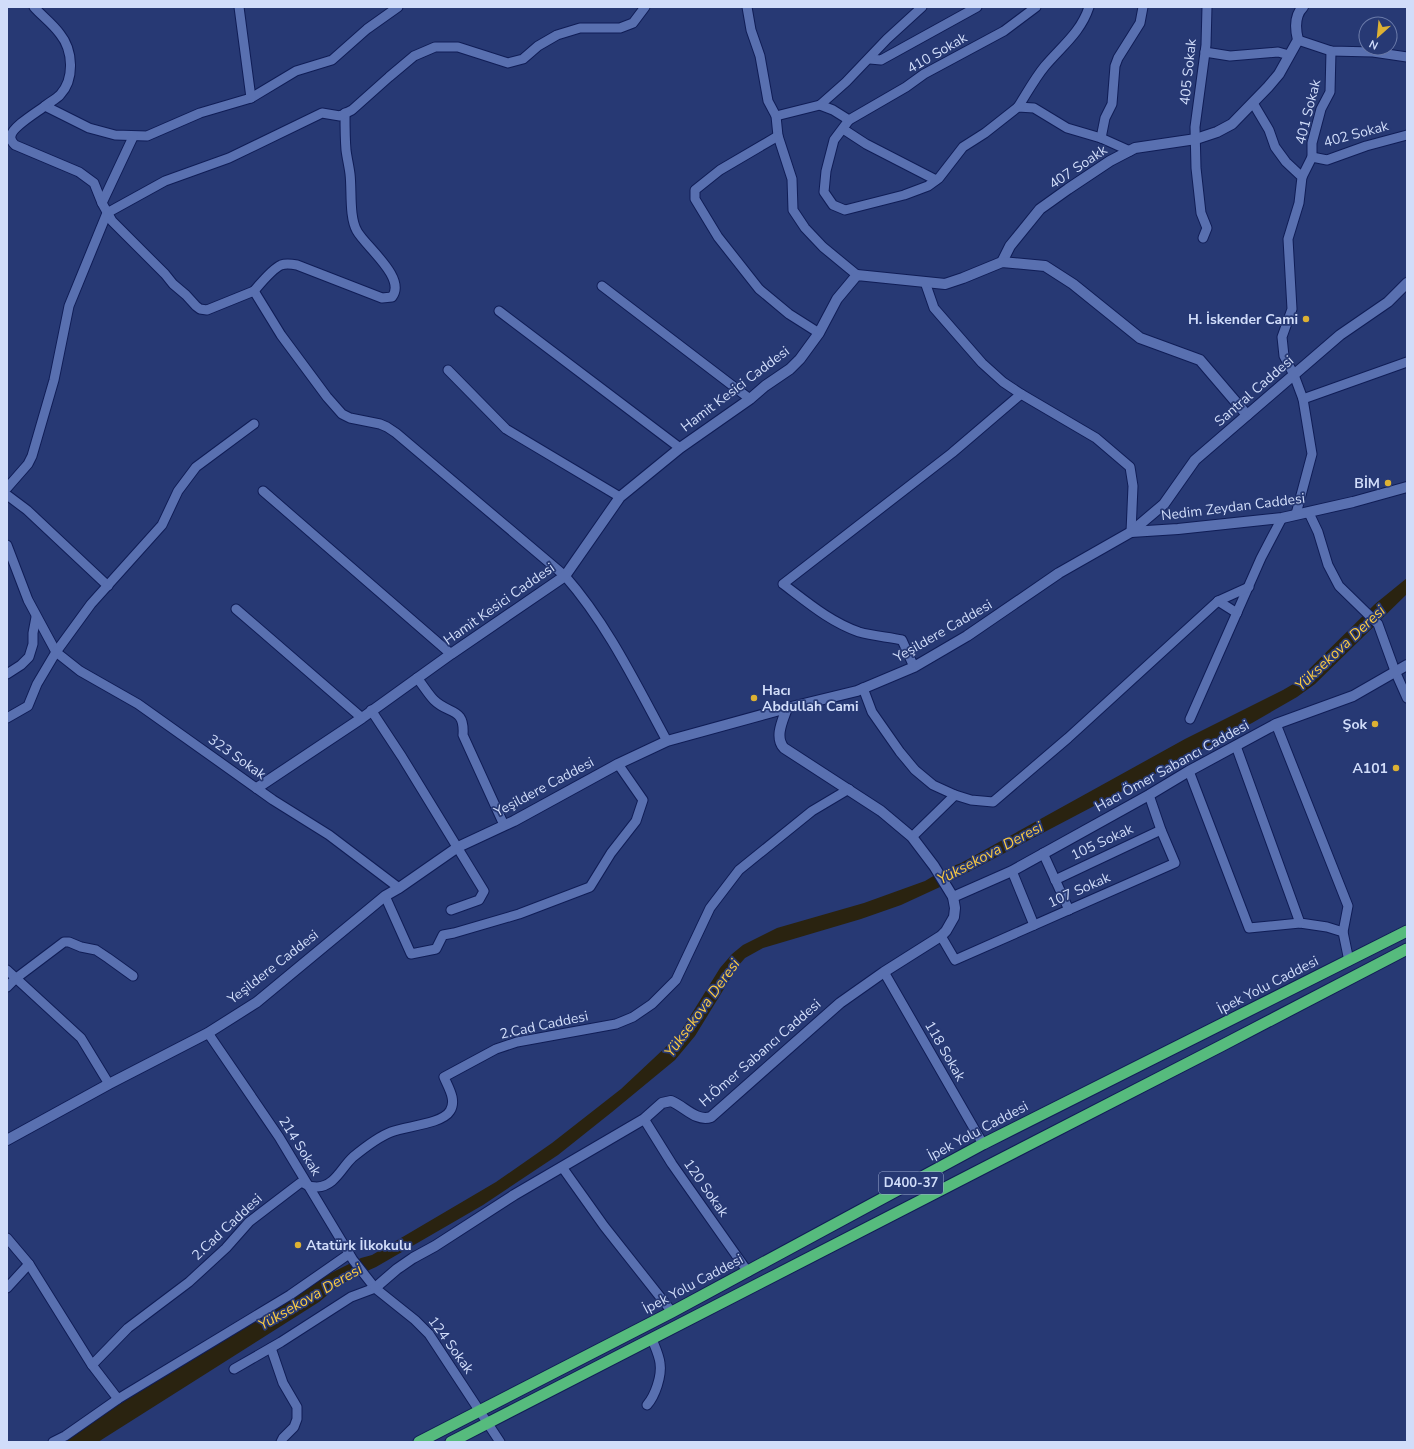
<svg xmlns="http://www.w3.org/2000/svg" width="1414" height="1449" font-family="'Nunito Sans',sans-serif">
<rect width="100%" height="100%" fill="#273974"/>
<path fill="#2a2310" d="M1407 578V594L1315 684 1297 697 1252 723 940 887 901 905 861 919 763 948 745 958 738 966 695 1036 675 1060 612 1112 558 1155 483 1205 376 1267 356 1276 337 1287 319 1302 98 1442H58L311 1283 361 1258 372 1255 496 1182 552 1143 621 1089 669 1044 681 1031 720 968 732 954 743 945 777 928 864 903 925 881 945 869 961 863 1185 739 1283 690 1295 683 1375 604Z"/>
<g fill="none" stroke-linecap="round" stroke-linejoin="round">
<g stroke="#101d56" stroke-width="11">
<g id="minor">
<path d="M34 7C42 16 53 24 60 34 73 50 75 79 60 95 56 99 50 102 45 106L89 128 115 135 147 136 200 113 251 98 296 71 332 60 367 29 398 7"/>
<path d="M239 7 251 98"/>
<path d="M747 7 751 30 760 56 768 101 776 116 778 136 792 179 793 210 805 228 823 247 857 275"/>
<path d="M1036 7 1004 31 924 74 906 87 849 120 834 140 826 171 824 192 833 205 845 210 904 195 928 186 939 178 963 147 985 133 1018 107 1034 108 1067 128 1101 138 1130 151"/>
<path d="M1298 40 1331 51 1373 52 1407 57"/>
<path d="M1205 52 1230 56 1278 52 1289 55"/>
<path d="M870 59 881 60 977 7"/>
<path d="M1253 103 1269 130 1275 147 1286 162 1302 177 1299 203 1288 239 1292 309 1282 337 1284 356 1294 375 1303 399 1312 454 1296 514"/>
<path d="M820 105 846 82 887 39 922 7"/>
<path d="M45 106C37 112 12 127 11 136 10 140 13 143 15 145L79 172 94 183 102 203 112 221 165 274 173 284 186 295 196 306 200 309 207 310 254 291 281 335 327 397 342 414 350 418 380 424 387 427 396 433 565 576C608 625 636 684 667 741"/>
<path d="M1018 107C1027 93 1035 78 1045 66 1062 46 1081 32 1089 7"/>
<path d="M776 116 820 105 833 110 849 120"/>
<path d="M843 129 866 144 936 180"/>
<path d="M778 136 720 170 695 190V199L718 237 759 289 789 314 819 333"/>
<path d="M1101 138 1105 118 1112 104 1115 66 1118 58 1140 23 1143 7"/>
<path d="M1312 157 1327 160 1366 146 1407 135"/>
<path d="M1302 177 1312 157V143L1321 109 1330 92 1331 51"/>
<path d="M102 203 133 137"/>
<path d="M1203 238 1207 228 1201 213 1196 168 1195 127 1206 45 1207 7"/>
<path d="M925 282 934 308 982 363 1003 382 1021 394 1096 438 1130 467 1133 486 1131 532"/>
<path d="M602 286 750 399"/>
<path d="M254 291C261 283 272 269 281 265 286 263 292 264 297 265L382 298 392 297C407 278 365 246 357 231 349 217 352 191 350 174 349 166 347 158 346 150 345 138 345 125 345 113"/>
<path d="M499 311 680 448"/>
<path d="M448 370 506 429 620 497"/>
<path d="M1303 399 1407 362"/>
<path d="M7 488 28 464 32 456 54 380 69 306 107 213 165 181 229 158 322 113 340 116 352 110 389 77 414 56 435 47H458L508 63 523 59 538 46 557 35 580 28H620L633 23 645 7"/>
<path d="M263 491 451 654"/>
<path d="M7 495 27 510 108 586"/>
<path d="M1309 513 1318 532 1328 565 1339 586 1378 624 1395 671 1407 698"/>
<path d="M7 545 28 600 56 652 80 671 138 704 273 800 329 835 399 888"/>
<path d="M1218 601 1237 613"/>
<path d="M236 609 362 718"/>
<path d="M914 667 902 640C888 637 873 636 859 632 830 622 807 602 783 584L952 453 1021 394"/>
<path d="M7 674 21 665 29 657 33 644V633L36 617"/>
<path d="M417 678C423 685 428 694 434 700 449 715 465 707 463 735L504 825"/>
<path d="M863 688 872 712 900 752 915 770 933 785 955 795"/>
<path d="M371 710 402 757 484 891 479 900 451 910"/>
<path d="M7 718 28 706 37 684 56 652 91 604 162 525 178 491 196 467 254 424"/>
<path d="M1190 719 1261 558 1282 518"/>
<path d="M1276 724 1348 906 1343 932"/>
<path d="M1236 746 1300 923 1327 927 1343 932 1349 961"/>
<path d="M1189 771 1249 928 1300 923"/>
<path d="M912 837 955 795 971 800 993 802 1068 738 1218 601 1249 587"/>
<path d="M1043 853 1069 910"/>
<path d="M1012 871 1034 925"/>
<path d="M1055 880 1161 830"/>
<path d="M385 896 411 954 436 949 443 935 454 933 519 914 590 887 611 853 636 821 643 800 618 764"/>
<path d="M941 936 955 960 1175 863 1161 830 1149 795"/>
<path d="M7 970 81 1038 109 1084"/>
<path d="M884 972 983 1144"/>
<path d="M7 987 15 979 64 942H69L81 947 96 950 108 958 133 976"/>
<path d="M208 1033 279 1137 353 1260 375 1288 415 1320 429 1334 500 1442"/>
<path d="M644 1119 672 1164 748 1272"/>
<path d="M562 1167 604 1226 672 1312"/>
<path d="M7 1238 29 1264 92 1365 118 1399"/>
<path d="M7 1288 29 1264"/>
<path d="M271 1348 283 1383 297 1407V1419L294 1427 283 1438 281 1442"/>
<path d="M92 1365 128 1328 189 1282 226 1248 249 1222 300 1183H303C308 1186 311 1187 317 1187 335 1186 341 1168 353 1157 364 1148 378 1137 391 1132 406 1126 442 1124 450 1111 457 1100 448 1087 444 1077L496 1049 517 1042 616 1024 633 1017 652 1004 676 980 710 908 739 870 812 811 849 789"/>
<path d="M234 1369 281 1342 351 1297 375 1288"/>
<path d="M647 1405C655 1396 662 1376 660 1363 659 1355 655 1347 652 1339"/>
<path d="M53 1442 65 1436 118 1399 290 1295 349 1254"/>
</g>
</g>
<g stroke="#101d56" stroke-width="12">
<g id="tertiary">
<path d="M1002 262 1010 246 1040 209 1068 189 1110 161 1135 148 1196 139 1217 132 1232 124 1268 87 1279 74 1298 40C1295 28 1294 16 1303 7"/>
<path d="M1131 532 1178 529 1282 518 1353 502 1407 487"/>
<path d="M257 788 362 718 451 654 565 576 620 497 680 448 750 399 765 386 790 369 800 359 819 333 837 299 857 275 945 284 963 278 1002 262 1045 266 1073 284 1140 338 1200 360 1247 415"/>
<path d="M953 897 1012 871 1149 795 1189 771 1276 724 1353 696 1407 665"/>
<path d="M7 1140 109 1084 208 1033 257 1002 385 896 399 888 458 847 514 821 618 764 667 741 787 708 857 691 914 667 967 636 1059 573 1131 532 1164 504 1195 460 1340 335 1388 302 1407 283"/>
<path d="M375 1288 397 1269 413 1258 435 1246 514 1195 644 1119 662 1103 671 1101C684 1106 696 1122 711 1117L840 1003 884 972 941 936 946 931 954 917 955 908 953 897 934 866 912 837 881 811 784 748C774 737 783 720 787 708"/>
</g>
</g>
<g stroke="#101d56" stroke-width="13">
<g id="trunk">
<path d="M419 1442 672 1312 983 1144 1407 931"/>
<path d="M451 1442 1221 1046 1407 949"/>
</g>
</g>
<use href="#minor" stroke="#5970b0" stroke-width="9"/>
<use href="#tertiary" stroke="#5970b0" stroke-width="10"/>
<use href="#trunk" stroke="#56bb7d" stroke-width="11"/>
</g>
<g fill="#ddb133" stroke="#273974" stroke-width="1.5">
<circle cx="1306" cy="319" r="4"/>
<circle cx="1388" cy="483" r="4"/>
<circle cx="754" cy="698" r="4"/>
<circle cx="1375" cy="724" r="4"/>
<circle cx="1396" cy="768" r="4"/>
<circle cx="298" cy="1245" r="4"/>
</g>
<g text-anchor="middle" dominant-baseline="central" stroke-width="3.5" stroke-linejoin="round" paint-order="stroke">
<rect fill="#273974" stroke="#9eacd2" stroke-width="1" x="879" y="1172" width="64" height="22" rx="3"/>
<g font-size="13" font-weight="bold" fill="#d1ddfa">
<text x="911" y="1183">D400-37</text>
</g>
<g font-size="14" fill="#d1ddfa" stroke="#273974">
<text transform="translate(937 53) rotate(-30)">410 Sokak</text>
<text transform="translate(1188 72) rotate(-84)">405 Sokak</text>
<text transform="translate(1308 112) rotate(-76)">401 Sokak</text>
<text transform="translate(1356 134) rotate(-15)">402 Sokak</text>
<text transform="translate(1078 167) rotate(-34)">407 Soakk</text>
<text transform="translate(735 389) rotate(-37)">Hamit Kesici Caddesi</text>
<text transform="translate(1254 391) rotate(-41)">Santral Caddesi</text>
<text transform="translate(1233 507) rotate(-7)">Nedim Zeydan Caddesi</text>
<text transform="translate(499 604) rotate(-35)">Hamit Kesici Caddesi</text>
<text transform="translate(943 631) rotate(-30)">Yeşildere Caddesi</text>
<text transform="translate(237 757) rotate(35)">323 Sokak</text>
<text transform="translate(1172 766) rotate(-29)">Hacı Ömer Sabancı Caddesi</text>
<text transform="translate(544 787) rotate(-28)">Yeşildere Caddesi</text>
<text transform="translate(1102 842) rotate(-25)">105 Sokak</text>
<text transform="translate(1079 890) rotate(-24)">107 Sokak</text>
<text transform="translate(273 967) rotate(-38)">Yeşildere Caddesi</text>
<text transform="translate(1268 985) rotate(-27)">İpek Yolu Caddesi</text>
<text transform="translate(544 1025) rotate(-12)">2.Cad Caddesi</text>
<text transform="translate(945 1051) rotate(60)">118 Sokak</text>
<text transform="translate(760 1053) rotate(-41)">H.Ömer Sabancı Caddesi</text>
<text transform="translate(978 1131) rotate(-28)">İpek Yolu Caddesi</text>
<text transform="translate(300 1146) rotate(58)">214 Sokak</text>
<text transform="translate(706 1188) rotate(55)">120 Sokak</text>
<text transform="translate(227 1227) rotate(-43)">2.Cad Caddesi</text>
<text transform="translate(693 1284) rotate(-28)">İpek Yolu Caddesi</text>
<text transform="translate(451 1345) rotate(54)">124 Sokak</text>
</g>
<g font-size="14" font-weight="bold" fill="#d1ddfa" stroke="#273974" text-anchor="end">
<text x="1298" y="319">H. İskender Cami</text>
<text x="1380" y="483">BİM</text>
<text x="762" y="690" text-anchor="start">Hacı<tspan x="762" dy="16">Abdullah Cami</tspan></text>
<text x="1367" y="724">Şok</text>
<text x="1388" y="768">A101</text>
<text x="306" y="1245" text-anchor="start">Atatürk İlkokulu</text>
</g>
<g font-size="15" font-style="italic" fill="#fbca41" stroke="#273974">
<text transform="translate(1340 648) rotate(-43)">Yüksekova Deresi</text>
<text transform="translate(990 853) rotate(-28)">Yüksekova Deresi</text>
<text transform="translate(702 1008) rotate(-54)">Yüksekova Deresi</text>
<text transform="translate(310 1297) rotate(-30)">Yüksekova Deresi</text>
</g>
</g>
<rect width="1414" height="1449" fill="none" stroke="#d1ddfa" stroke-width="16"/>
<g transform="translate(1378 36) rotate(207)"><circle r="19" fill="#273974" stroke="#6b7baa"/>
<path d="M0-3L7 15L0 10L-7 15Z" fill="#ddb133"/>
<text y="-6" font-size="11" font-weight="bold" text-anchor="middle" fill="#d1ddfa">N</text>
</g>
</svg>
